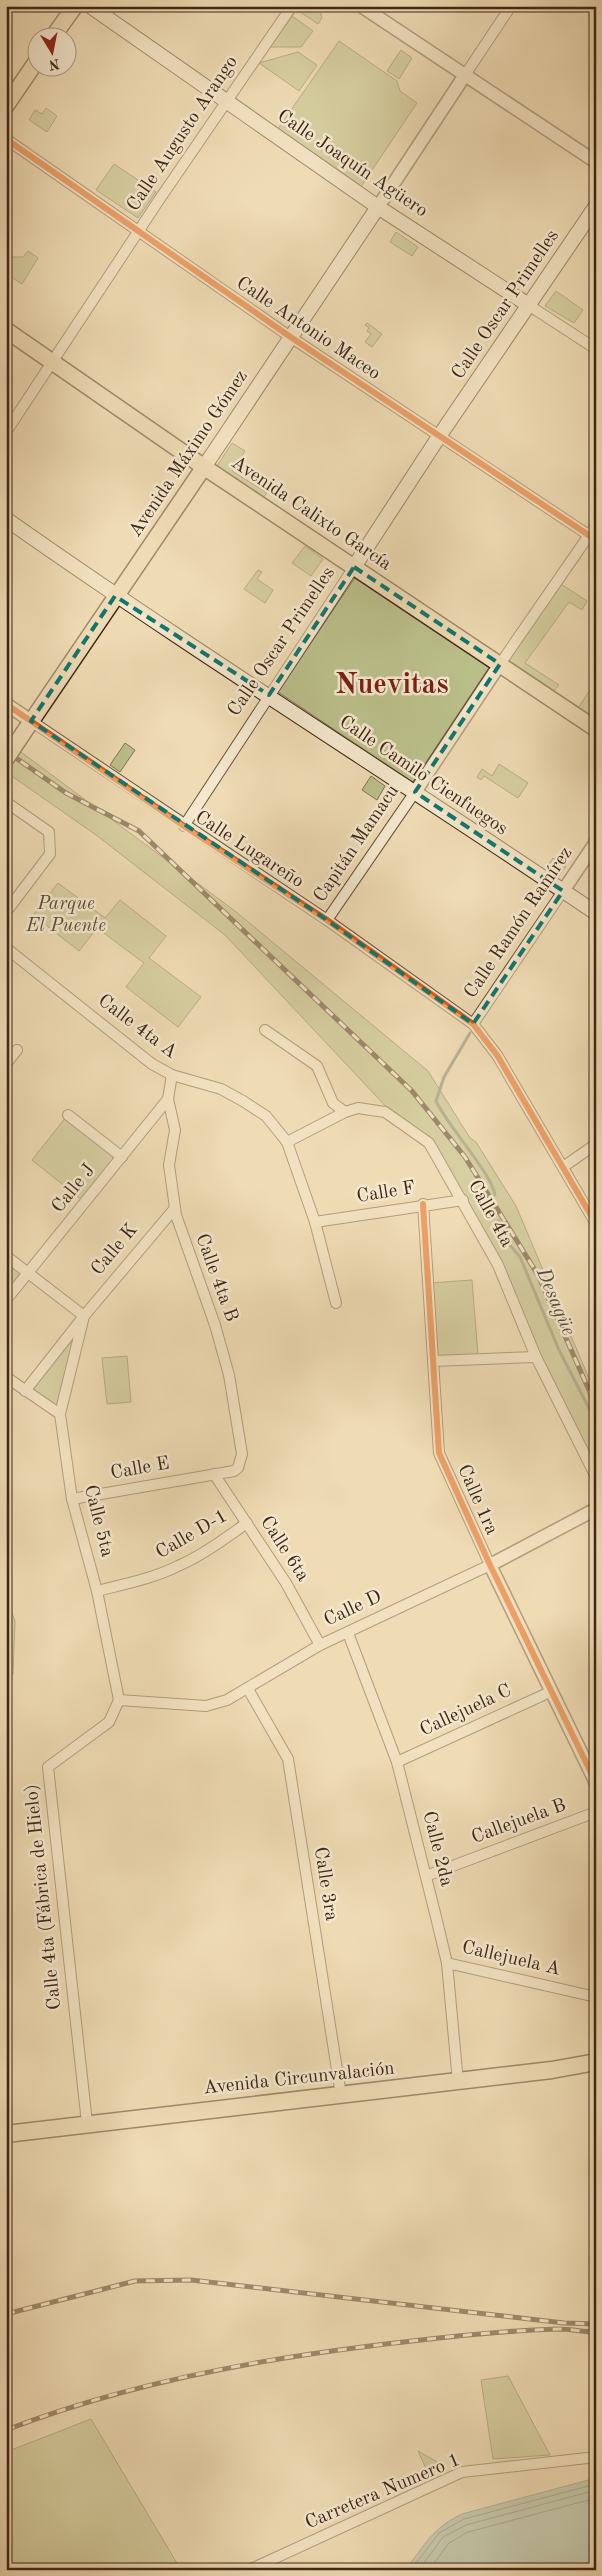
<svg xmlns="http://www.w3.org/2000/svg" width="602" height="2576" font-family="'Old Standard TT',serif">
<rect width="100%" height="100%" fill="#efdbb4"/>
<filter id="stains"><feTurbulence type="fractalNoise" baseFrequency=".004" numOctaves="4"/><feColorMatrix values="0 0 0 0 .2 0 0 0 0 .09 0 0 0 0 .02 0 0 0 .5 -.17"/></filter>
<radialGradient id="worn" r=".72"><stop offset=".6" stop-color="#630" stop-opacity="0"/><stop offset="1" stop-color="#630" stop-opacity=".3"/></radialGradient>
<g fill="#bbc08b" stroke="#7c7450">
<path d="M299 6H319L322 18 318 24 297 10Z"/>
<path d="M292 16 313 31 301 47H270Z"/>
<path d="M339 41 397 81 400 91 417 103 360 188 277 130Z"/>
<path d="M401 50 412 58 399 79 387 71Z"/>
<path d="M298 52 317 65 299 91 259 63Z"/>
<path d="M46 108 57 116 47 132 29 120 35 110 42 114Z"/>
<path d="M114 164 156 192 138 218 96 190Z"/>
<path d="M396 232 418 247 412 256 390 242Z"/>
<path d="M28 251 38 258 22 284 11 277 6 285V267L13 257H23Z"/>
<path d="M556 291 583 310 574 323 545 306Z"/>
<path d="M367 323 382 334 372 347 365 342 371 334 367 331 369 328 365 325Z"/>
<path d="M232 443 245 451 232 471 267 493 263 498 215 469Z"/>
<path d="M305 546 323 559 311 576 292 563Z"/>
<path d="M258 570 262 572 257 579 273 590 265 603 244 589Z"/>
<path d="M356 576 491 666 413 782 278 692Z"/>
<path d="M561 584 587 601 582 610 569 602 525 663 559 685 551 694 507 663Z"/>
<path d="M596 681V720L578 708Z"/>
<path d="M6 741 235 911 428 1071 470 1138 476 1142 516 1206 596 1395V1468L537 1355 504 1268 430 1140 391 1112 225 935 96 835 6 772Z"/>
<path d="M125 743 135 750 120 772 110 765Z"/>
<path d="M499 764 528 783 518 798 484 776 481 780 477 777 482 769 492 776Z"/>
<path d="M371 776 385 786 377 800 362 790Z"/>
<path d="M553 858 566 866 559 876 546 868Z"/>
<path d="M58 883 105 918 120 900 166 936 149 958 201 997 178 1027 126 987 144 963 97 928 79 951 33 915Z"/>
<path d="M66 1117 116 1157 81 1199 32 1160Z"/>
<path d="M6 1261 22 1274 6 1294Z"/>
<path d="M472 1280 478 1355 436 1358 430 1283Z"/>
<path d="M84 1316 60 1414 25 1391Z"/>
<path d="M127 1356 131 1402 107 1404 102 1358Z"/>
<path d="M6 1597 15 1621 13 1674 6 1681Z"/>
<path d="M508 2376 550 2455 493 2459 481 2380Z"/>
<path d="M91 2419 181 2570H6V2452Z"/>
<path d="M418 2451 446 2467 429 2475Z"/>
</g>
<path fill="#9abba9" stroke="#75806e" d="M596 2478V2570H405C426 2544 431 2529 462 2514Z"/>
<g fill="none" stroke-linecap="round" stroke-linejoin="round">
<g stroke="#6c7160" stroke-width="1">
<path d="M411 2570 439 2533 464 2519 596 2484"/>
<path d="M419 2570 443 2537 466 2525 596 2490"/>
<path d="M429 2570 449 2543 468 2532 596 2498"/>
</g>
<g stroke="#75806e" stroke-width="3">
<path d="M470 1033 444 1077 436 1101C448 1127 491 1172 495 1195"/>
<path d="M499 1221 508 1243 520 1257 559 1350 596 1422"/>
</g>
<g stroke="#6a543e" stroke-width="12">
<g id="minor">
<path d="M465 75 511 6"/>
<path d="M6 139 292 338 596 540"/>
<path d="M530 306 596 349"/>
<path d="M6 432 159 200 292 6"/>
<path d="M500 664 596 525"/>
<path d="M31 721 327 920 473 1024 497 1055 596 1224"/>
<path d="M6 802 49 832 50 854 6 912"/>
<path d="M184 826 354 567"/>
<path d="M327 920 415 792"/>
<path d="M6 948 152 1064 172 1075 221 1089 243 1101 266 1116 287 1142 315 1222 336 1303"/>
<path d="M473 1024 563 891"/>
<path d="M265 1030 317 1066 333 1103 345 1112"/>
<path d="M6 1064 17 1050"/>
<path d="M68 1115 122 1157"/>
<path d="M287 1142 345 1112 358 1108 385 1112 429 1143 498 1265 536 1357 596 1477"/>
<path d="M563 1167 596 1144"/>
<path d="M315 1222 463 1200"/>
<path d="M6 1256 84 1316 25 1391"/>
<path d="M6 1300 168 1099"/>
<path d="M433 1361 536 1357"/>
<path d="M6 1377 60 1414 72 1499 97 1591 119 1700"/>
<path d="M60 1414 84 1316 175 1208"/>
<path d="M214 1474 286 1583 320 1645"/>
<path d="M72 1499 234 1471 238 1468 242 1454 229 1375 215 1325 176 1215 169 1165 175 1130 168 1099 172 1075"/>
<path d="M97 1591C124 1584 152 1579 178 1566 203 1555 224 1539 247 1523"/>
<path d="M348 1633 397 1762 436 1917 447 1963 458 2082"/>
<path d="M248 1689 288 1759 341 2095"/>
<path d="M119 1700 206 1706 227 1700 320 1645 490 1565 439 1453 423 1204"/>
<path d="M397 1762 550 1692"/>
<path d="M426 1876 596 1812"/>
<path d="M447 1963 596 1997"/>
<path d="M87 2123 48 1767 109 1722 119 1700"/>
<path d="M249 2570 462 2472 596 2457"/>
</g>
</g>
<g stroke="#6a543e" stroke-width="15">
<g id="tertiary">
<path d="M361 6 596 162"/>
<path d="M378 207 465 75"/>
<path d="M6 704 31 721"/>
<path d="M415 792 500 664"/>
<path d="M563 891 596 842"/>
<path d="M596 1509 490 1565 596 1783"/>
</g>
</g>
<g stroke="#3d2716" stroke-width="16">
<g id="secondary">
<path d="M90 6 378 207 530 306"/>
<path d="M204 467 378 207"/>
<path d="M6 519C199 655 400 780 596 913"/>
<path d="M354 567 440 435 596 206"/>
</g>
</g>
<g stroke="#3d2716" stroke-width="18">
<g id="primary">
<path d="M52 38 75 6"/>
<path d="M6 106 38 59"/>
<path d="M6 330 204 467 596 729"/>
<path d="M24 732 204 467"/>
</g>
</g>
<g stroke="#3d2716" stroke-width="19">
<path id="trunk" d="M6 2134 552 2070 596 2062"/>
</g>
<use href="#minor" stroke="#f5e8ce" stroke-width="10"/>
<use href="#tertiary" stroke="#f5e8ce" stroke-width="12"/>
<use href="#secondary" stroke="#f5e8ce" stroke-width="14"/>
<use href="#primary" stroke="#efdbb4" stroke-width="15"/>
<use href="#trunk" stroke="#efdbb4" stroke-width="16"/>
<g stroke="#3d2716" stroke-width="5">
<g id="rail">
<path d="M6 751 66 793 139 831 412 1091 465 1157 538 1275 596 1406"/>
<path d="M6 2314 135 2281 191 2280 564 2323 596 2324"/>
<path d="M6 2430C120 2386 242 2362 362 2347 427 2339 493 2331 558 2329 571 2329 583 2332 596 2332"/>
</g>
</g>
<use href="#rail" stroke="#f5e8ce" stroke-width="3" stroke-dasharray="9" stroke-linecap="butt"/>
<g stroke="#3d2716" stroke-width="18" stroke-linecap="butt">
<path id="primary-bridge" d="M6 759 24 732"/>
</g>
<use href="#primary-bridge" stroke="#efdbb4" stroke-width="15"/>
<g stroke="#f5e8ce" stroke-width="9">
<g id="cycleway">
<path d="M6 139 292 338 596 540"/>
<path d="M6 704 184 826 327 920 473 1024 497 1055 596 1224"/>
<path d="M423 1204 439 1453 490 1565 596 1783"/>
</g>
</g>
<use href="#cycleway" stroke="#e8590c" stroke-width="6"/>
</g>
<path d="M0 0H602V2576H0ZM354 567 500 664 415 792 563 891 473 1024 327 920 31 721 115 596 269 695Z" fill="#efdbb4" fill-opacity=".55" fill-rule="evenodd"/>
<path fill="none" stroke="#0f766e" stroke-width="4" stroke-dasharray="10 6" stroke-linejoin="round" d="M354 567 500 664 415 792 563 891 473 1024 327 920 31 721 115 596 269 695Z"/>
<g text-anchor="middle" dominant-baseline="central" stroke-width="5" stroke-linejoin="round" paint-order="stroke">
<g font-size="19" fill="#3d2716" stroke="#f5e8ce">
<text transform="translate(183 134) rotate(-56)">Calle Augusto Arango</text>
<text transform="translate(352 164) rotate(34)">Calle Joaquín Agüero</text>
<text transform="translate(506 305) rotate(-56)">Calle Oscar Primelles</text>
<text transform="translate(308 329) rotate(34)">Calle Antonio Maceo</text>
<text transform="translate(189 454) rotate(-56)">Avenida Máximo Gómez</text>
<text transform="translate(311 514) rotate(34)">Avenida Calixto García</text>
<text transform="translate(282 642) rotate(-56)">Calle Oscar Primelles</text>
<text transform="translate(423 776) rotate(34)">Calle Camilo Cienfuegos</text>
<text transform="translate(357 844) rotate(-56)">Capitán Mamacu</text>
<text transform="translate(249 850) rotate(33)">Calle Lugareño</text>
<text transform="translate(519 923) rotate(-56)">Calle Ramón Ramírez</text>
<text transform="translate(137 1027) rotate(37)">Calle 4ta A</text>
<text transform="translate(74 1189) rotate(-51)">Calle J</text>
<text transform="translate(386 1193) rotate(-9)">Calle F</text>
<text transform="translate(490 1214) rotate(61)">Calle 4ta</text>
<text transform="translate(115 1250) rotate(-50)">Calle K</text>
<text transform="translate(216 1278) rotate(70)">Calle 4ta B</text>
<text transform="translate(140 1469) rotate(-10)">Calle E</text>
<text transform="translate(477 1500) rotate(66)">Calle 1ra</text>
<text transform="translate(98 1521) rotate(76)">Calle 5ta</text>
<text transform="translate(192 1535) rotate(-30)">Calle D-1</text>
<text transform="translate(284 1549) rotate(57)">Calle 6ta</text>
<text transform="translate(353 1609) rotate(-25)">Calle D</text>
<text transform="translate(466 1711) rotate(-25)">Callejuela C</text>
<text transform="translate(519 1822) rotate(-20)">Callejuela B</text>
<text transform="translate(437 1849) rotate(76)">Calle 2da</text>
<text transform="translate(325 1884) rotate(81)">Calle 3ra</text>
<text transform="translate(44 1897) rotate(-96)">Calle 4ta (Fábrica de Hielo)</text>
<text transform="translate(511 1959) rotate(13)">Callejuela A</text>
<text transform="translate(299 2079) rotate(-6)">Avenida Circunvalación</text>
<text transform="translate(383 2492) rotate(-23)">Carretera Numero 1</text>
</g>
<g font-size="19" font-style="italic" fill="#5c4d33" stroke="#f5e8ce">
<text x="66" y="904">Parque<tspan x="66" dy="22">El Puente</tspan></text>
</g>
<g font-size="20" font-style="italic" fill="#544c3b" stroke="#f5e8ce">
<text transform="translate(555 1302) rotate(67)">Desagüe</text>
</g>
<g font-size="29" font-weight="bold" fill="#7a1f14" stroke="#f5e8ce">
<text x="392" y="685">Nuevitas</text>
</g>
</g>
<rect width="602" height="2576" fill="none" stroke="#efdbb4" stroke-width="25"/>
<rect x="8" y="8" width="587" height="2561" fill="none" stroke="#3d2716" stroke-width="2.5"/>
<rect x="12" y="12" width="577" height="2551" fill="none" stroke="#3d2716"/>
<g transform="translate(52 52) rotate(170)"><circle r="24" fill="#f5e8ce" stroke="#ab9b84"/>
<path d="M0-4L9 19L0 12L-9 19Z" fill="#8f2418"/>
<text y="-8" font-size="14" font-weight="bold" text-anchor="middle" fill="#3d2716">N</text>
</g>
<rect width="100%" height="100%" filter="url(#stains)"/>
<rect width="100%" height="100%" fill="url(#worn)"/>
</svg>
